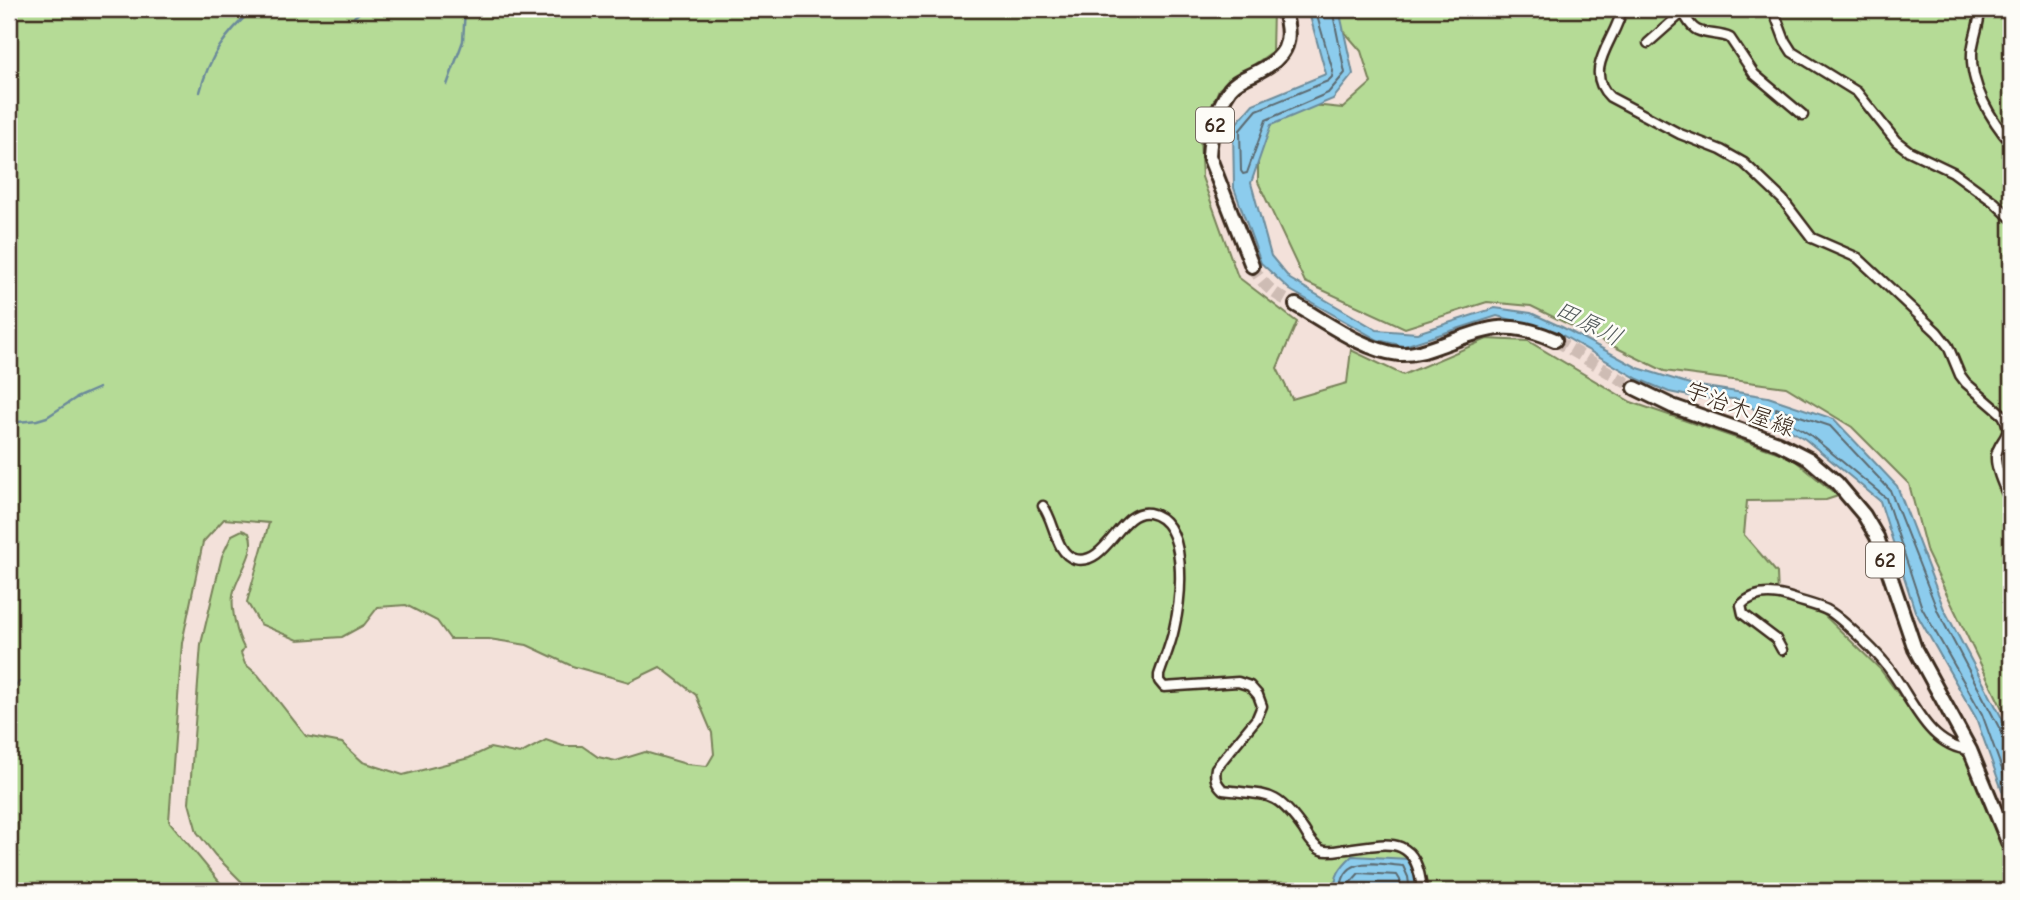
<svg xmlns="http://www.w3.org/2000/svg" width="2020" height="900" font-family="'Comic Neue','Klee One',sans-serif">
<rect width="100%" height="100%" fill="#f3e1da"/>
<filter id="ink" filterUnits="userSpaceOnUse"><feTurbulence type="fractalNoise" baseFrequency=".0143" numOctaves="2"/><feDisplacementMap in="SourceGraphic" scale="14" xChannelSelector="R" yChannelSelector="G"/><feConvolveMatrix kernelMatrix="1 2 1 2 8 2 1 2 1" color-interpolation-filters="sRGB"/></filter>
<g filter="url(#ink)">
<g fill="#b5db96" stroke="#78825a" stroke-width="2">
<path d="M9 9H1273L1272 52 1219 89 1200 137 1202 177 1238 277 1297 322 1277 368 1292 399 1347 383 1351 350 1403 375 1487 339 1528 341 1631 402 1791 457 1838 496 1826 500 1747 501 1744 535 1777 573 1778 595 1821 612 1880 669 1930 737 1967 755 2011 865V891H251L215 855 197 832 189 803 201 644 222 556 232 535 242 530 249 533C258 553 236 575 233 595 231 610 237 635 244 648L241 653 245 664 258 675 306 736 342 743 363 762 403 775 469 758 490 748 520 754 546 740 563 746H582L598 757 616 761 645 752 686 764 707 766 714 754 712 733 696 695 660 667 629 682 572 666 527 645 489 639H450L437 621 406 605 378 607 364 625 342 637 298 640 260 624 247 602 269 523 224 519 203 542 182 643 169 821 227 891H9Z"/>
<path d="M1325 9H2011V727L1927 553 1909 484 1852 427 1786 387 1664 371 1531 306 1487 302 1405 328 1305 282 1258 182V137C1291 99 1296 104 1343 108L1371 83 1361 51Z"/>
</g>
<g fill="#8ccced" stroke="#6c8b9a" stroke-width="2">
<path d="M1308 9H1339L1353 74 1333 99 1271 125 1251 183 1271 256 1290 279 1377 330 1417 333 1495 308 1531 313 1562 327 1638 368 1693 385 1768 397 1834 419 1897 486 1944 609 2011 735V815L1976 718 1915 611 1880 501 1805 439 1737 399 1699 398 1669 392 1638 379 1555 331 1497 316 1404 346 1378 340 1290 290 1261 263 1234 188 1233 127 1253 104 1326 74Z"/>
<path d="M1352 856 1409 859 1415 876 1416 891H1335C1334 876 1340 867 1352 856Z"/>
</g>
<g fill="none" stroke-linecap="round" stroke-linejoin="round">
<g stroke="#5b6b71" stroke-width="2">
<path d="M1315 9 1333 71 1332 77 1328 81 1257 110 1240 130 1241 171 1243 174 1247 173 1266 120 1328 93 1345 73 1332 9"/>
<path d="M2011 737 2002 733 1938 612 1890 490 1830 426 1776 408V414L1809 434 1886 498 1922 608 1982 714 2011 794"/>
<path d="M1341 891C1342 854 1376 864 1403 866L1408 877 1410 891"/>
<path d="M1350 891V883L1359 873 1397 875 1400 880 1401 891"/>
</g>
<g stroke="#6c8b9a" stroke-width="2.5">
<path d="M700 13 701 9"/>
<path d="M354 17 364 9"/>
<path d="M447 85 463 41 465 9"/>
<path d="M200 92C209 56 226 34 253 9"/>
<path d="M9 423 37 420 47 417 76 398 99 388"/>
<path d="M9 692 19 682"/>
</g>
<g stroke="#cebcb4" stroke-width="12" stroke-dasharray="12 6" stroke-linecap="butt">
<path d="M1252 266C1265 288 1274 294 1296 305"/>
<path d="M1555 340 1635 388"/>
</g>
<g stroke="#3b2a1e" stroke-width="13">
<g id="minor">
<path d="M1622 9C1617 38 1581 70 1610 97L1680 134 1721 150 1744 163 1783 200 1812 238 1858 258 1937 332 1948 346 1960 375 1966 383 2003 415C2015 437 1999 438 1996 456 1995 470 2006 491 2011 503"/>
<path d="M1679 9C1687 15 1688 26 1697 30 1707 35 1720 33 1730 38L1754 74 1803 115"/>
<path d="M1773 9 1785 41 1792 52 1857 92 1896 141 1909 151 1953 172 1994 202 2011 218"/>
<path d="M1980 9C1980 24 1973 38 1972 53 1970 85 1991 120 2011 143"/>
<path d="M1648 43 1683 12"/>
<path d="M1043 506C1055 521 1055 553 1075 559 1107 567 1120 508 1149 513 1190 521 1181 599 1174 629 1171 644 1164 660 1159 675V681L1164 687 1238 682 1250 686 1258 695 1262 706 1257 718 1216 768C1214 778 1216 783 1223 790 1269 796 1275 789 1304 830 1308 837 1313 846 1321 850 1329 853 1339 850 1347 849 1392 842 1417 836 1422 891"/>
<path d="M1782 650 1776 639 1743 614 1741 605C1755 591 1773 592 1791 598 1802 602 1816 605 1827 610 1839 616 1873 649 1883 661 1910 691 1924 746 1970 750"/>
</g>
</g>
<g stroke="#3b2a1e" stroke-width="18">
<g id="primary">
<path d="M1252 266 1209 156C1210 135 1217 107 1230 89 1235 82 1246 77 1253 74 1285 59 1295 44 1283 9"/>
<path d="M1296 305C1326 322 1365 351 1399 354 1414 355 1427 350 1441 345 1487 329 1508 318 1555 340"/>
<path d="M1635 388 1672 406 1778 443 1809 459 1837 483 1864 515 1877 537 1915 649 1970 750 2011 849"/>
</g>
</g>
<use href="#minor" stroke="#fdfcf7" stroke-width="8"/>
<use href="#primary" stroke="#fdfcf7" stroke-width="12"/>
</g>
</g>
<g text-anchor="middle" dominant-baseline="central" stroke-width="5" stroke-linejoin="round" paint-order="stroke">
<g fill="#fdfcf7" stroke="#75695f" stroke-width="2">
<rect x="1196" y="107.5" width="38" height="35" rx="5"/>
<rect x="1866" y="542.5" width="38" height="35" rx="5"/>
</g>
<g font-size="21" font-weight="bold" fill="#3b2a1e">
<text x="1215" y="125">62</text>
<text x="1885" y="560">62</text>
</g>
<g font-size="23" fill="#3b2a1e" stroke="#fdfcf7">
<text transform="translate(1740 409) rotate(21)">宇治木屋線</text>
</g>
<g font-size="24" font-style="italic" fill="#535b5c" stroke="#fdfcf7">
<text transform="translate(1589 323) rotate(27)">田原川</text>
</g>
</g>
<rect width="2020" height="900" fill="none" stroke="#fdfcf7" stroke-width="35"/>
<rect x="18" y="18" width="1985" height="865" fill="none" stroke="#3b2a1e" stroke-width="2.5" filter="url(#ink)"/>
</svg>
